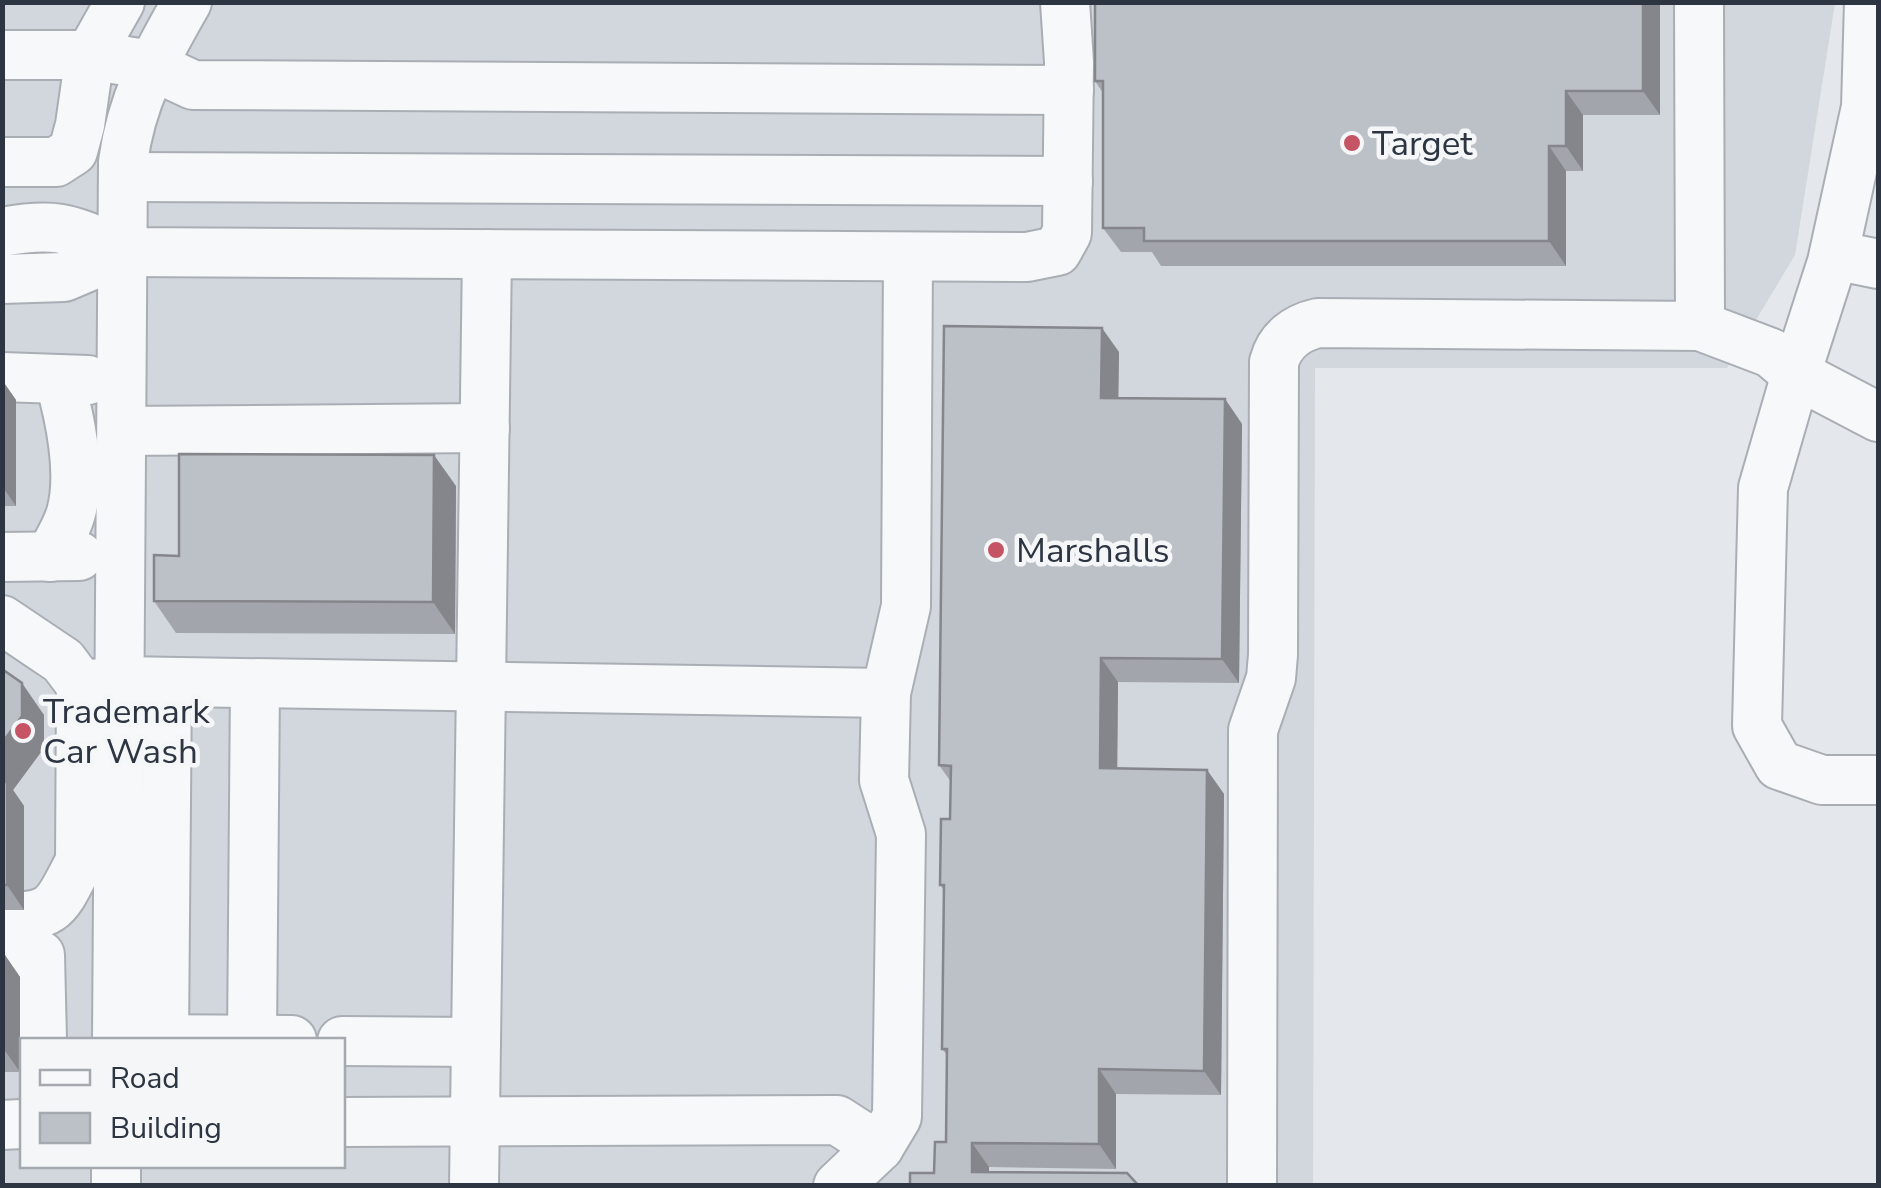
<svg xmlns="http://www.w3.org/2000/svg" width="1881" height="1188" font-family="'Nunito Sans',sans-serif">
<rect width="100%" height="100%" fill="#e4e7eb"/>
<path fill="#d2d6dd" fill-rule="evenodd" d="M2 3H1835L1795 255 1727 368H1315L1313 1186 3 1185ZM22 1040H342V1166H22Z"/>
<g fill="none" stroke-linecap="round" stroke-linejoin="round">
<g stroke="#a9aeb5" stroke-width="52">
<g id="minor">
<path d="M1699 2 1700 326"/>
<path d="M2 55H90L150 65 193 85 1069 90"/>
<path d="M2 162H56L73 151 80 125 90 55 120 2"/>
<path d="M123 177 1068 181"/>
<path d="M2 232C60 221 71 230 123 252L1027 257 1057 251 1067 233 1069 62 1065 2"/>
<path d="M1834 255 1878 264"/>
<path d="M2 279 64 277 123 252"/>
<path d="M2 377 88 380"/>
<path d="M1878 417 1796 374 1763 488 1757 726 1779 765 1822 780H1878"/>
<path d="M122 431 485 428"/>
<path d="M2 557 79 556"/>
<path d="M50 557C57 543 67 528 71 513 82 474 70 417 59 379"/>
<path d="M2 620 63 661 81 685"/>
<path d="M118 860 80 861 81 685 119 681 886 693"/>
<path d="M2 917C58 917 56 906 80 861"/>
<path d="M2 954 40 955 42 1040"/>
<path d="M135 1039 292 1040"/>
<path d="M164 1039 167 682"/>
<path d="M117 1040 123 162C131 100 156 56 187 2"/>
<path d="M252 1040 255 684"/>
<path d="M342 1041 476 1042"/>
<path d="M342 1122 837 1120 879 1147"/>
<path d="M2 1125 22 1124"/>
<path d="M116 1186V1166"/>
<path d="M474 1186 487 254"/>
<path d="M838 1186 879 1147 897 1117 901 834 884 780 886 693 906 606 908 257"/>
<path d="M1252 1186 1253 730 1271 678 1273 655 1274 362C1280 340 1296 328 1318 323L1700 326 1771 353 1796 374 1832 262 1866 107 1869 2"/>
</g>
</g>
<use href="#minor" stroke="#f7f8f9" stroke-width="48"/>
</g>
<g fill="#a2a5ab">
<path d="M1660 2V115H1583V171H1566V266H1161L1152 252H1121L1103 228V93L1095 81Z"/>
<path d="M1119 352 1118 398 1225 399 1242 424 1239 683 1118 682 1117 769 1207 770 1224 794 1221 1095 1116 1094V1169L989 1167 934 1173 946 1142 947 1055 942 1049 944 890 940 885 950 819 951 782 939 765Z"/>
<path d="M2 380 16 400V506H2Z"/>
<path d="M456 486 455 634 176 633 154 601 179 556Z"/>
<path d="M2 669 44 715V748L13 790 24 806V910H2Z"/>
<path d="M2 952 20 977V1072H2Z"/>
</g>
<g fill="#84868b">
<path d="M1643 2H1660V115L1643 91Z"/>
<path d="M1566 91 1583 115V171L1566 146Z"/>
<path d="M1549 146 1566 171V266L1549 241Z"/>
<path d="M1102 328 1119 352 1118 422 1101 398Z"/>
<path d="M2 380 16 400V506L2 486Z"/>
<path d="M1225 399 1242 424 1239 683 1222 659Z"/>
<path d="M434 455 456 486 455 634 433 602Z"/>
<path d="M1101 658 1118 682 1117 793 1100 768Z"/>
<path d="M22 683 44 715V748L13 790 24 806V910L7 885 2 802V743Z"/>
<path d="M1207 770 1224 794 1221 1095 1204 1071Z"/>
<path d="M3 952 20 977V1072L3 1048Z"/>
<path d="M1099 1069 1116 1094V1169L1099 1144Z"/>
<path d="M972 1143 989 1167V1186L972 1172Z"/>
</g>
<g fill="#bcc0c7" stroke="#84868b" stroke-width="2.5">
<path d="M1095 2H1643V91H1566V146H1549V241H1144V228H1103V81H1095Z"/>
<path d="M944 326 1102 328 1101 398 1225 399 1222 659 1101 658 1100 768 1207 770 1204 1071 1099 1069V1144L972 1143V1172L1127 1173 1139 1186H910V1173H934L935 1142H946L947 1049H942L944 885H940L941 819H950L951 766 939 765Z"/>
<path d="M179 454 434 455 433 602 154 601V555L179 556Z"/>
<path d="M2 669 22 683V716L2 743Z"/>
<rect x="2" y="782" width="5" height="103"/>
<rect x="2" y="952" width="1" height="96"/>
</g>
<g fill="#c55465" stroke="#f4f6f8" stroke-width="4">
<circle cx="1352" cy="143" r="10"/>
<circle cx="996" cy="550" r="10"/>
<circle cx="23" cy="731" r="10"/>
</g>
<g text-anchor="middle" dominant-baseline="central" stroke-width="9" stroke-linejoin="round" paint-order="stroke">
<g font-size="35" fill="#2d3542" stroke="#f4f6f8" text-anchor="start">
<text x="1372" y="143">Target</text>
<text x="1016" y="550">Marshalls</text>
<text x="43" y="711">Trademark<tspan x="43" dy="40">Car Wash</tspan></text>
</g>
</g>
<rect width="1881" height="1188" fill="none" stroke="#2d3542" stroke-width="10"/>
<rect x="20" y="1038" width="325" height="130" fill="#f4f6f8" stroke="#a4a9af" stroke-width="2.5"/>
<rect x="40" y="1070" width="50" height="15" fill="#f7f8f9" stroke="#a4a9af" stroke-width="2.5"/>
<text x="110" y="1088" font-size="30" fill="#2d3542">Road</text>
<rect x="40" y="1113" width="50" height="30" fill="#bcc0c7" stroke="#a4a9af" stroke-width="2.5"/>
<text x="110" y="1138" font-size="30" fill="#2d3542">Building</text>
</svg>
